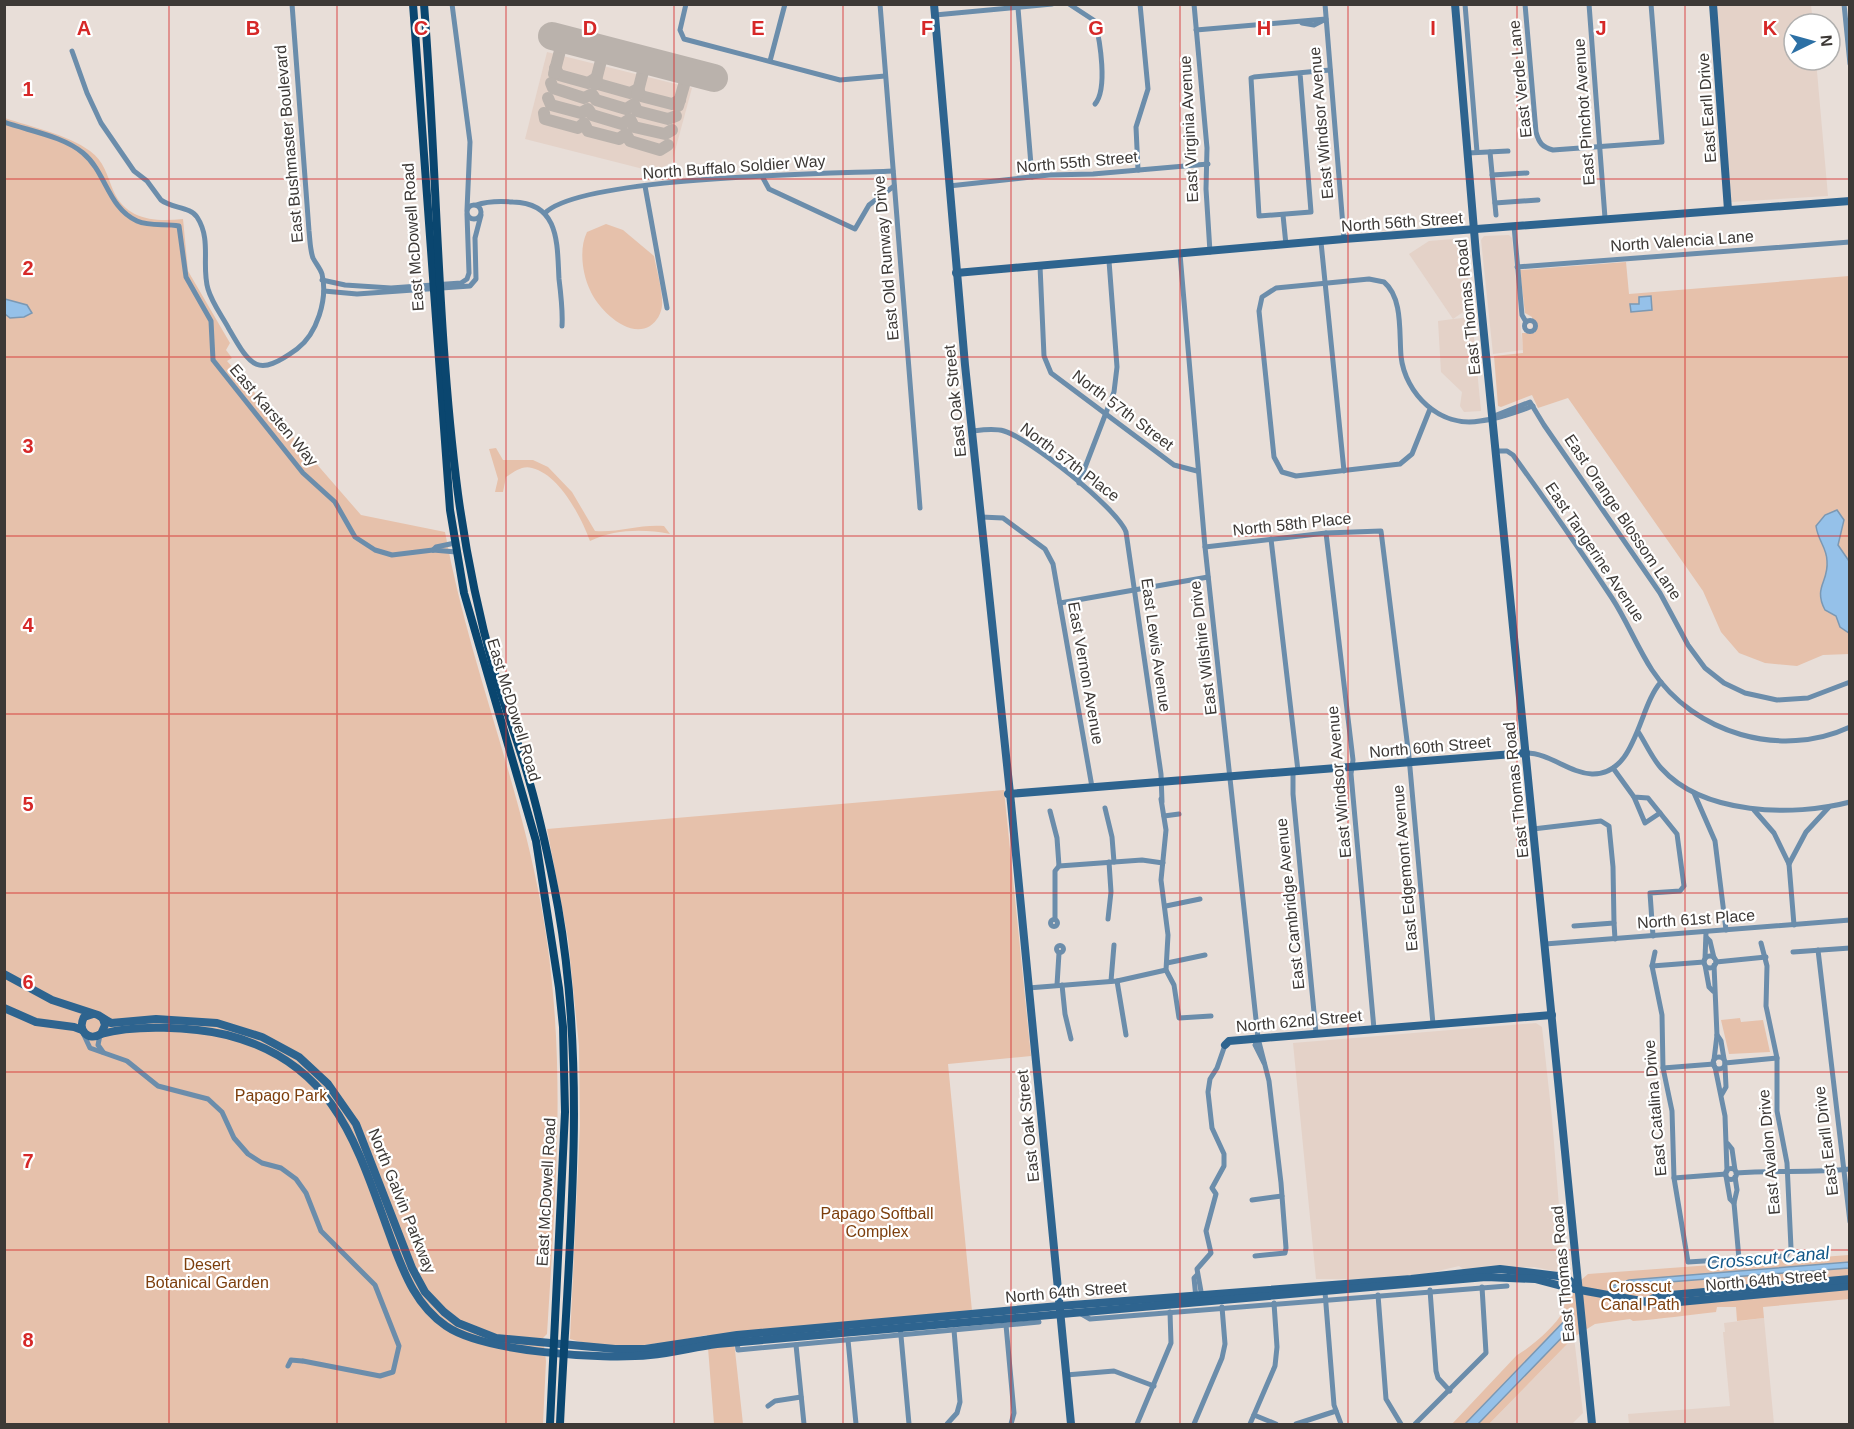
<svg xmlns="http://www.w3.org/2000/svg" width="1854" height="1429" font-family="Helvetica,sans-serif">
<rect width="100%" height="100%" fill="#e8ded8"/>
<g fill="#e4d2c8">
<path d="M1714 5H1811L1813 24H1794V60H1816L1828 196 1731 202Z"/>
<path d="M547 52 692 88 672 162 655 172 525 139Z"/>
<path d="M1509 235 1512 238 1523 350 1493 354 1481 240 1484 236Z"/>
<path d="M1453 239 1468 260 1469 308 1453 319 1472 317 1481 411 1464 412 1460 406 1462 392 1441 372 1438 321 1453 319 1409 254 1429 241Z"/>
<path d="M1536 1023 1542 1027 1552 1118 1564 1269 1554 1271 1534 1267 1463 1269 1459 1266 1425 1274 1370 1279H1316L1293 1043Z"/>
<path d="M1764 1318 1774 1424H1629L1628 1414 1730 1406 1723 1332H1725L1724 1323Z"/>
<path d="M1574 1337 1583 1413 1572 1424H1489Z"/>
</g>
<g fill="#e6c1ab">
<path d="M5 118C31 127 67 134 90 151 104 161 107 175 113 190 126 220 154 222 183 219L188 271 230 343 226 350 232 358 227 361 361 515 445 532C468 659 518 778 541 905 568 1051 556 1187 547 1334L543 1338 546 1361 543 1424H5Z"/>
<path d="M606 224 623 230 654 256C657 272 663 291 662 306 661 314 657 321 650 326 628 339 598 309 590 290 582 273 579 248 587 232Z"/>
<path d="M1626 262 1629 294 1849 276V654L1823 655 1797 666 1765 663 1739 653 1721 632 1703 591 1568 398 1538 408 1532 395 1501 407 1498 406 1494 356 1523 353 1522 333H1535L1532 317 1525 313 1520 270Z"/>
<path d="M496 448 503 460H533L548 467 572 492 595 531C618 533 640 524 664 526L670 534C644 529 615 529 590 541 581 517 560 475 532 468 522 465 514 472 506 477L503 492H495L498 479 489 449Z"/>
<path d="M1004 790 1031 1056 948 1064 972 1311 733 1332 743 1424H714L707 1335C663 1344 615 1352 570 1339L580 1125 579 1046 568 939 547 829Z"/>
<path d="M1740 1018 1741 1022 1763 1020 1770 1052 1729 1054 1721 1020Z"/>
<path d="M1849 1255V1299L1763 1307 1764 1318 1737 1321 1736 1307H1717L1716 1312C1686 1315 1662 1319 1633 1321L1630 1319 1595 1324 1574 1337 1489 1424H1452L1517 1355C1529 1349 1561 1322 1564 1308 1565 1303 1564 1298 1565 1294L1588 1274Z"/>
</g>
<g fill="#95c1e9" stroke="#7b98b3" stroke-width="1.5">
<path d="M1651 296 1652 310 1631 312 1630 304H1639V297Z"/>
<path d="M5 299 27 305 32 313 24 317 10 318 5 314Z"/>
<path d="M1837 510 1844 520 1838 545 1849 561V633L1840 627 1836 616 1825 610C1813 587 1829 582 1827 561 1827 548 1818 541 1816 526L1825 515Z"/>
<path d="M1849 1262V1268L1669 1282 1627 1290 1609 1287 1629 1280Z"/>
<path d="M1573 1312 1574 1325 1478 1424H1465Z"/>
</g>
<g fill="none" stroke-linecap="round" stroke-linejoin="round">
<g stroke="#bab2ac" stroke-width="12">
<path d="M555 68 559 75 588 83 596 78 598 84 630 93 638 89 641 96 672 104 680 100"/>
<path d="M554 74 563 39"/>
<path d="M551 83 553 88 584 98 592 94 596 100 626 109 634 104 637 111 668 119 676 116"/>
<path d="M595 84 604 49"/>
<path d="M637 95 646 60"/>
<path d="M548 98 551 105 581 113 588 109 592 115 622 124 630 119 634 127 665 134 672 130"/>
<path d="M678 106 688 71"/>
<path d="M544 113 545 119 578 128 584 123 588 131 619 139 626 134 630 141 660 150 668 145"/>
</g>
<path stroke="#bab2ac" stroke-width="28" d="M552 36 714 78"/>
<g stroke="#6b8dab" stroke-width="5">
<path d="M452 4 470 142 467 210"/>
<path d="M686 4 680 30 684 39 840 80 885 76"/>
<path d="M880 4 920 508"/>
<path d="M1069 4 1095 21C1100 41 1108 89 1095 104"/>
<path d="M1194 4 1207 148 1206 189 1210 252"/>
<path d="M1325 4 1344 239"/>
<path d="M1465 4 1477 152"/>
<path d="M1525 4 1536 132C1539 143 1542 147 1553 150L1662 142 1651 4"/>
<path d="M1589 4 1605 218"/>
<path d="M1844 4 1850 64"/>
<path d="M1018 8 1032 177"/>
<path d="M935 15 1052 4"/>
<path d="M1302 23 1314 25 1324 20"/>
<path d="M1196 30 1326 19"/>
<path d="M72 51 87 93 101 123 134 171 147 181 161 200C171 208 191 207 197 217 212 240 201 265 208 289 212 303 222 316 229 329 251 367 257 378 297 349 317 334 328 299 322 274 320 268 316 264 313 258 310 250 310 240 309 231L292 4"/>
<path d="M770 61 785 4"/>
<path d="M1300 73 1311 212 1259 216 1251 78 1254 77 1330 70"/>
<path d="M4 122C29 131 63 136 83 153 106 172 108 208 137 221 151 227 165 223 179 226L186 277 211 321 213 360 303 473 335 502 355 537 375 550 392 555 433 550 456 552"/>
<path d="M1490 152 1496 215"/>
<path d="M1468 153 1508 151"/>
<path d="M1138 170 1136 127 1148 89 1140 4"/>
<path d="M1492 175 1527 173"/>
<path d="M763 178 769 189 855 229 869 205 894 186"/>
<path d="M645 186 667 308"/>
<path d="M949 186 1049 175 1093 174 1208 164"/>
<path d="M1495 203 1538 200"/>
<circle cx="474" cy="212" r="7"/>
<path d="M476 205C488 201 501 201 513 202 560 203 557 244 559 279 561 295 563 311 562 326"/>
<path d="M545 213C582 176 830 174 893 171"/>
<path d="M1283 215 1286 245"/>
<path d="M1514 226 1522 315 1526 322"/>
<path d="M1321 242 1344 471"/>
<path d="M1180 254 1205 547 1258 1038 1255 1045 1264 1063"/>
<path d="M1040 266 1044 356 1051 373 1174 465 1197 471"/>
<path d="M1517 267 1850 242"/>
<path d="M322 280 345 285 391 288 461 283 467 279 469 273 467 214"/>
<path d="M324 291 357 294 470 286 476 279 475 238 481 215"/>
<circle cx="1530" cy="326" r="5.5"/>
<path d="M1430 409 1412 454 1400 464 1296 476 1282 472 1274 457 1259 311 1262 297 1276 288 1369 279 1384 282C1403 298 1399 332 1401 356 1405 394 1440 428 1480 421 1498 419 1516 412 1533 406"/>
<path d="M1494 416 1530 402 1544 425 1660 593 1688 645 1705 668 1724 683 1745 693 1777 700 1808 698 1850 682"/>
<path d="M972 431C981 430 994 428 1004 431 1029 438 1117 508 1126 532L1161 774 1162 802"/>
<path d="M1496 451H1507L1513 455C1547 502 1580 550 1612 598 1627 621 1637 647 1652 670 1694 734 1781 759 1850 727"/>
<path d="M1079 483 1114 392 1117 367 1109 261"/>
<path d="M981 517 1003 518 1045 549 1053 564 1092 787"/>
<path d="M1326 533 1353 760 1351 774 1374 1029"/>
<path d="M1271 539 1298 771"/>
<path d="M1205 547 1326 533 1381 531 1409 757 1433 1024"/>
<path d="M433 550 436 547 455 543"/>
<path d="M1060 603 1208 577"/>
<path d="M1639 733C1646 744 1652 758 1661 768 1703 815 1793 817 1850 802"/>
<path d="M1526 753C1550 753 1569 773 1592 774 1637 775 1638 707 1661 682"/>
<path d="M1613 768 1634 797 1648 798 1677 834 1684 886 1680 891 1650 893 1653 936"/>
<path d="M1293 772V794L1316 1033"/>
<path d="M1694 793 1715 841 1726 930"/>
<path d="M1634 797 1645 823 1660 813"/>
<path d="M1161 799 1166 830 1161 880 1168 935 1166 970 1174 985 1179 1018 1211 1016"/>
<path d="M1105 808 1112 837 1114 862"/>
<path d="M1754 810 1774 833 1789 864 1794 925"/>
<path d="M1050 811 1057 838 1059 866 1055 871V919"/>
<path d="M1164 816 1179 814"/>
<path d="M1533 829 1601 821 1609 826 1613 867 1614 923 1574 926"/>
<path d="M1789 864 1806 832 1829 807"/>
<path d="M1059 866 1142 860 1163 863"/>
<path d="M1166 906 1200 899"/>
<path d="M1108 919 1111 892 1109 862"/>
<circle cx="1054" cy="923" r="3.5"/>
<path d="M1614 923 1615 939"/>
<path d="M1707 938 1710 941 1714 958"/>
<path d="M1545 944 1850 920"/>
<circle cx="1060" cy="949" r="3.5"/>
<path d="M1818 950 1850 1222"/>
<path d="M1655 952 1652 966 1662 1015 1663 1068 1672 1111 1674 1178 1688 1262 1786 1256 1791 1248 1787 1163 1777 1111V1058L1766 1006 1767 966 1761 943"/>
<path d="M1793 952 1850 948"/>
<circle cx="1710" cy="962" r="6"/>
<path d="M1705 959 1706 932"/>
<path d="M1716 962 1766 957"/>
<path d="M1167 963 1205 955"/>
<path d="M1705 965 1709 987 1713 991"/>
<path d="M1652 966 1704 962"/>
<path d="M1111 981 1114 945"/>
<path d="M1117 981 1126 1035"/>
<path d="M1057 985 1059 953"/>
<path d="M1062 985 1065 1014 1071 1039"/>
<path d="M1028 988 1117 981 1166 970"/>
<path d="M83 1033 90 1048 127 1061 158 1086 208 1099 222 1112 234 1138 248 1154 262 1163 281 1168 296 1179 306 1193 321 1231 375 1285 399 1346 393 1372 380 1376 303 1361"/>
<path d="M100 1035 98 1045 103 1052"/>
<path d="M1717 1035 1721 1041 1724 1059"/>
<circle cx="1719" cy="1063" r="6"/>
<path d="M1714 1060 1717 1035 1714 965"/>
<path d="M1725 1063 1777 1058"/>
<path d="M1715 1067 1725 1116 1727 1171"/>
<path d="M1663 1068 1714 1064"/>
<path d="M1722 1094 1726 1087 1725 1066"/>
<path d="M1728 1144 1732 1149 1735 1170"/>
<circle cx="1731" cy="1174" r="5.5"/>
<path d="M1736 1173C1775 1170 1811 1173 1850 1169"/>
<path d="M1726 1176 1730 1199 1734 1203 1739 1259"/>
<path d="M1674 1178 1726 1174"/>
<path d="M1252 1200 1282 1196"/>
<path d="M1734 1203 1737 1190 1735 1177"/>
<path d="M1255 1256 1285 1253 1286 1248 1281 1183 1269 1081 1258 1038"/>
<path d="M1430 1290 1436 1371 1438 1378 1450 1391"/>
<path d="M1325 1292 1334 1405 1341 1424"/>
<path d="M1378 1295 1386 1399 1401 1424"/>
<path d="M1202 1297 1197 1269 1211 1253 1206 1231 1216 1194 1212 1188 1224 1166V1154L1212 1128 1208 1092 1210 1079 1217 1068 1225 1045"/>
<path d="M1196 1298 1194 1278 1197 1275"/>
<path d="M1078 1312 1090 1319 1507 1286"/>
<path d="M900 1325 909 1424"/>
<path d="M1006 1325 1014 1413 1011 1424"/>
<path d="M848 1340 856 1424"/>
<path d="M737 1342 738 1350 1039 1322"/>
<path d="M796 1345 804 1424"/>
<path d="M288 1366 291 1360 302 1361"/>
<path d="M1066 1375 1114 1371 1154 1386"/>
<path d="M768 1406 775 1401 801 1397"/>
<path d="M1254 1415 1276 1424"/>
<path d="M947 1424 957 1413 960 1402 954 1330"/>
<path d="M1137 1424 1171 1343 1170 1312"/>
<path d="M1194 1424 1222 1358 1225 1344 1222 1307"/>
<path d="M1250 1424 1275 1366 1277 1347 1274 1303"/>
<path d="M1296 1424 1336 1411"/>
<path d="M1415 1424 1486 1353 1482 1287"/>
</g>
<g stroke="#2e648f" stroke-width="8">
<path d="M934 4 965 365 1011 803 1071 1424"/>
<path d="M1455 4 1476 254 1592 1424"/>
<path d="M1713 4 1728 210"/>
<path d="M956 273 1344 239 1850 201"/>
<path d="M1008 794 1526 753"/>
<path d="M4 974 52 1000 98 1015 111 1023 156 1019 217 1023 262 1037 299 1057 328 1084 356 1124 412 1268 425 1292 444 1312 458 1323 496 1338 615 1349H645L737 1335 1059 1306 1411 1279 1500 1269 1558 1276 1568 1279 1578 1288"/>
<path d="M4 1008 36 1022 74 1027 82 1030"/>
<path d="M93 1014 84 1017C77 1030 88 1042 101 1034L105 1025 103 1019"/>
<path d="M101 1034C135 1024 193 1027 227 1035 338 1063 358 1150 393 1244 405 1276 417 1306 446 1326 484 1352 602 1360 650 1355 673 1353 694 1347 717 1344L1486 1277 1535 1279 1569 1288 1658 1304 1850 1286"/>
<path d="M1225 1045 1229 1041 1264 1038 1552 1015"/>
<path d="M1649 1300 1659 1296 1850 1279"/>
</g>
<g stroke="#0a466f" stroke-width="8">
<path d="M413 4 450 510 464 593 536 841 559 988 563 1027 565 1112 550 1424"/>
<path d="M424 4C437 167 437 332 458 494 466 553 478 612 494 670 504 707 519 743 529 780 541 822 550 864 558 907 588 1078 568 1252 560 1424"/>
</g>
</g>
<path fill="none" stroke="#d62828" stroke-width="1.5" stroke-opacity="0.55" d="M169 4V1424M337 4V1424M506 4V1424M674 4V1424M843 4V1424M1011 4V1424M1180 4V1424M1348 4V1424M1517 4V1424M1685 4V1424M4 179H1850M4 357H1850M4 536H1850M4 714H1850M4 893H1850M4 1072H1850M4 1250H1850"/>
<g text-anchor="middle" dominant-baseline="central" stroke-width="4.5" stroke-linejoin="round" paint-order="stroke">
<g font-size="16" fill="#3d3936" stroke="#fff">
<text transform="translate(1520 79) rotate(-96)">East Verde Lane</text>
<text transform="translate(1707 108) rotate(-94)">East Earll Drive</text>
<text transform="translate(1584 112) rotate(-94)">East Pinchot Avenue</text>
<text transform="translate(1321 123) rotate(-95)">East Windsor Avenue</text>
<text transform="translate(1189 129) rotate(-93)">East Virginia Avenue</text>
<text transform="translate(289 144) rotate(-95)">East Bushmaster Boulevard</text>
<text transform="translate(1077 162) rotate(-5)">North 55th Street</text>
<text transform="translate(734 167) rotate(-4)">North Buffalo Soldier Way</text>
<text transform="translate(1402 222) rotate(-4)">North 56th Street</text>
<text transform="translate(413 237) rotate(-94)">East McDowell Road</text>
<text transform="translate(1682 241) rotate(-4)">North Valencia Lane</text>
<text transform="translate(886 258) rotate(-95)">East Old Runway Drive</text>
<text transform="translate(1468 307) rotate(-96)">East Thomas Road</text>
<text transform="translate(955 401) rotate(-96)">East Oak Street</text>
<text transform="translate(1123 410) rotate(37)">North 57th Street</text>
<text transform="translate(274 415) rotate(50)">East Karsten Way</text>
<text transform="translate(1070 462) rotate(37)">North 57th Place</text>
<text transform="translate(1623 517) rotate(56)">East Orange Blossom Lane</text>
<text transform="translate(1292 524) rotate(-6)">North 58th Place</text>
<text transform="translate(1595 552) rotate(56)">East Tangerine Avenue</text>
<text transform="translate(1156 645) rotate(82)">East Lewis Avenue</text>
<text transform="translate(1203 648) rotate(-97)">East Wilshire Drive</text>
<text transform="translate(1086 673) rotate(80)">East Vernon Avenue</text>
<text transform="translate(514 710) rotate(73)">East McDowell Road</text>
<text transform="translate(1430 747) rotate(-5)">North 60th Street</text>
<text transform="translate(1339 782) rotate(-95)">East Windsor Avenue</text>
<text transform="translate(1516 790) rotate(-96)">East Thomas Road</text>
<text transform="translate(1405 868) rotate(-95)">East Edgemont Avenue</text>
<text transform="translate(1290 904) rotate(-96)">East Cambridge Avenue</text>
<text transform="translate(1696 919) rotate(-4)">North 61st Place</text>
<text transform="translate(1299 1021) rotate(-5)">North 62nd Street</text>
<text transform="translate(1655 1108) rotate(-95)">East Catalina Drive</text>
<text transform="translate(1028 1126) rotate(-96)">East Oak Street</text>
<text transform="translate(1826 1141) rotate(-97)">East Earll Drive</text>
<text transform="translate(1769 1152) rotate(-95)">East Avalon Drive</text>
<text transform="translate(546 1192) rotate(-87)">East McDowell Road</text>
<text transform="translate(402 1201) rotate(68)">North Galvin Parkway</text>
<text transform="translate(1563 1274) rotate(-95)">East Thomas Road</text>
<text transform="translate(1766 1280) rotate(-5)">North 64th Street</text>
<text transform="translate(1066 1292) rotate(-5)">North 64th Street</text>
</g>
<g font-size="16" fill="#7c3e0c" stroke="#fff">
<text x="281" y="1095">Papago Park</text>
<text x="877" y="1213">Papago Softball<tspan x="877" dy="18">Complex</tspan></text>
<text x="207" y="1264">Desert<tspan x="207" dy="18">Botanical Garden</tspan></text>
<text x="1640" y="1286">Crosscut<tspan x="1640" dy="18">Canal Path</tspan></text>
</g>
<g font-size="18" font-style="italic" fill="#125788" stroke="#fff">
<text transform="translate(1768 1258) rotate(-5)">Crosscut Canal</text>
</g>
</g>
<g font-size="20" text-anchor="middle" font-weight="bold" fill="#d62828" stroke="#fff" stroke-width="4.5" stroke-linejoin="round" paint-order="stroke">
<text x="84" y="35">A</text>
<text x="253" y="35">B</text>
<text x="421" y="35">C</text>
<text x="590" y="35">D</text>
<text x="758" y="35">E</text>
<text x="927" y="35">F</text>
<text x="1096" y="35">G</text>
<text x="1264" y="35">H</text>
<text x="1433" y="35">I</text>
<text x="1601" y="35">J</text>
<text x="1770" y="35">K</text>
<text x="28" y="96">1</text>
<text x="28" y="275">2</text>
<text x="28" y="453">3</text>
<text x="28" y="632">4</text>
<text x="28" y="811">5</text>
<text x="28" y="989">6</text>
<text x="28" y="1168">7</text>
<text x="28" y="1347">8</text>
</g>
<rect width="1854" height="1429" fill="none" stroke="#3d3936" stroke-width="12"/>
<g transform="translate(1812 42) rotate(85)"><circle r="28" fill="#ffffff" stroke="#b1b0af" stroke-width="1.5"/>
<path d="M0-4.5L10 22L0 15L-10 22Z" fill="#2c70a5"/>
<text y="-9" font-size="16" font-weight="bold" text-anchor="middle" fill="#3d3936">N</text>
</g>
</svg>
